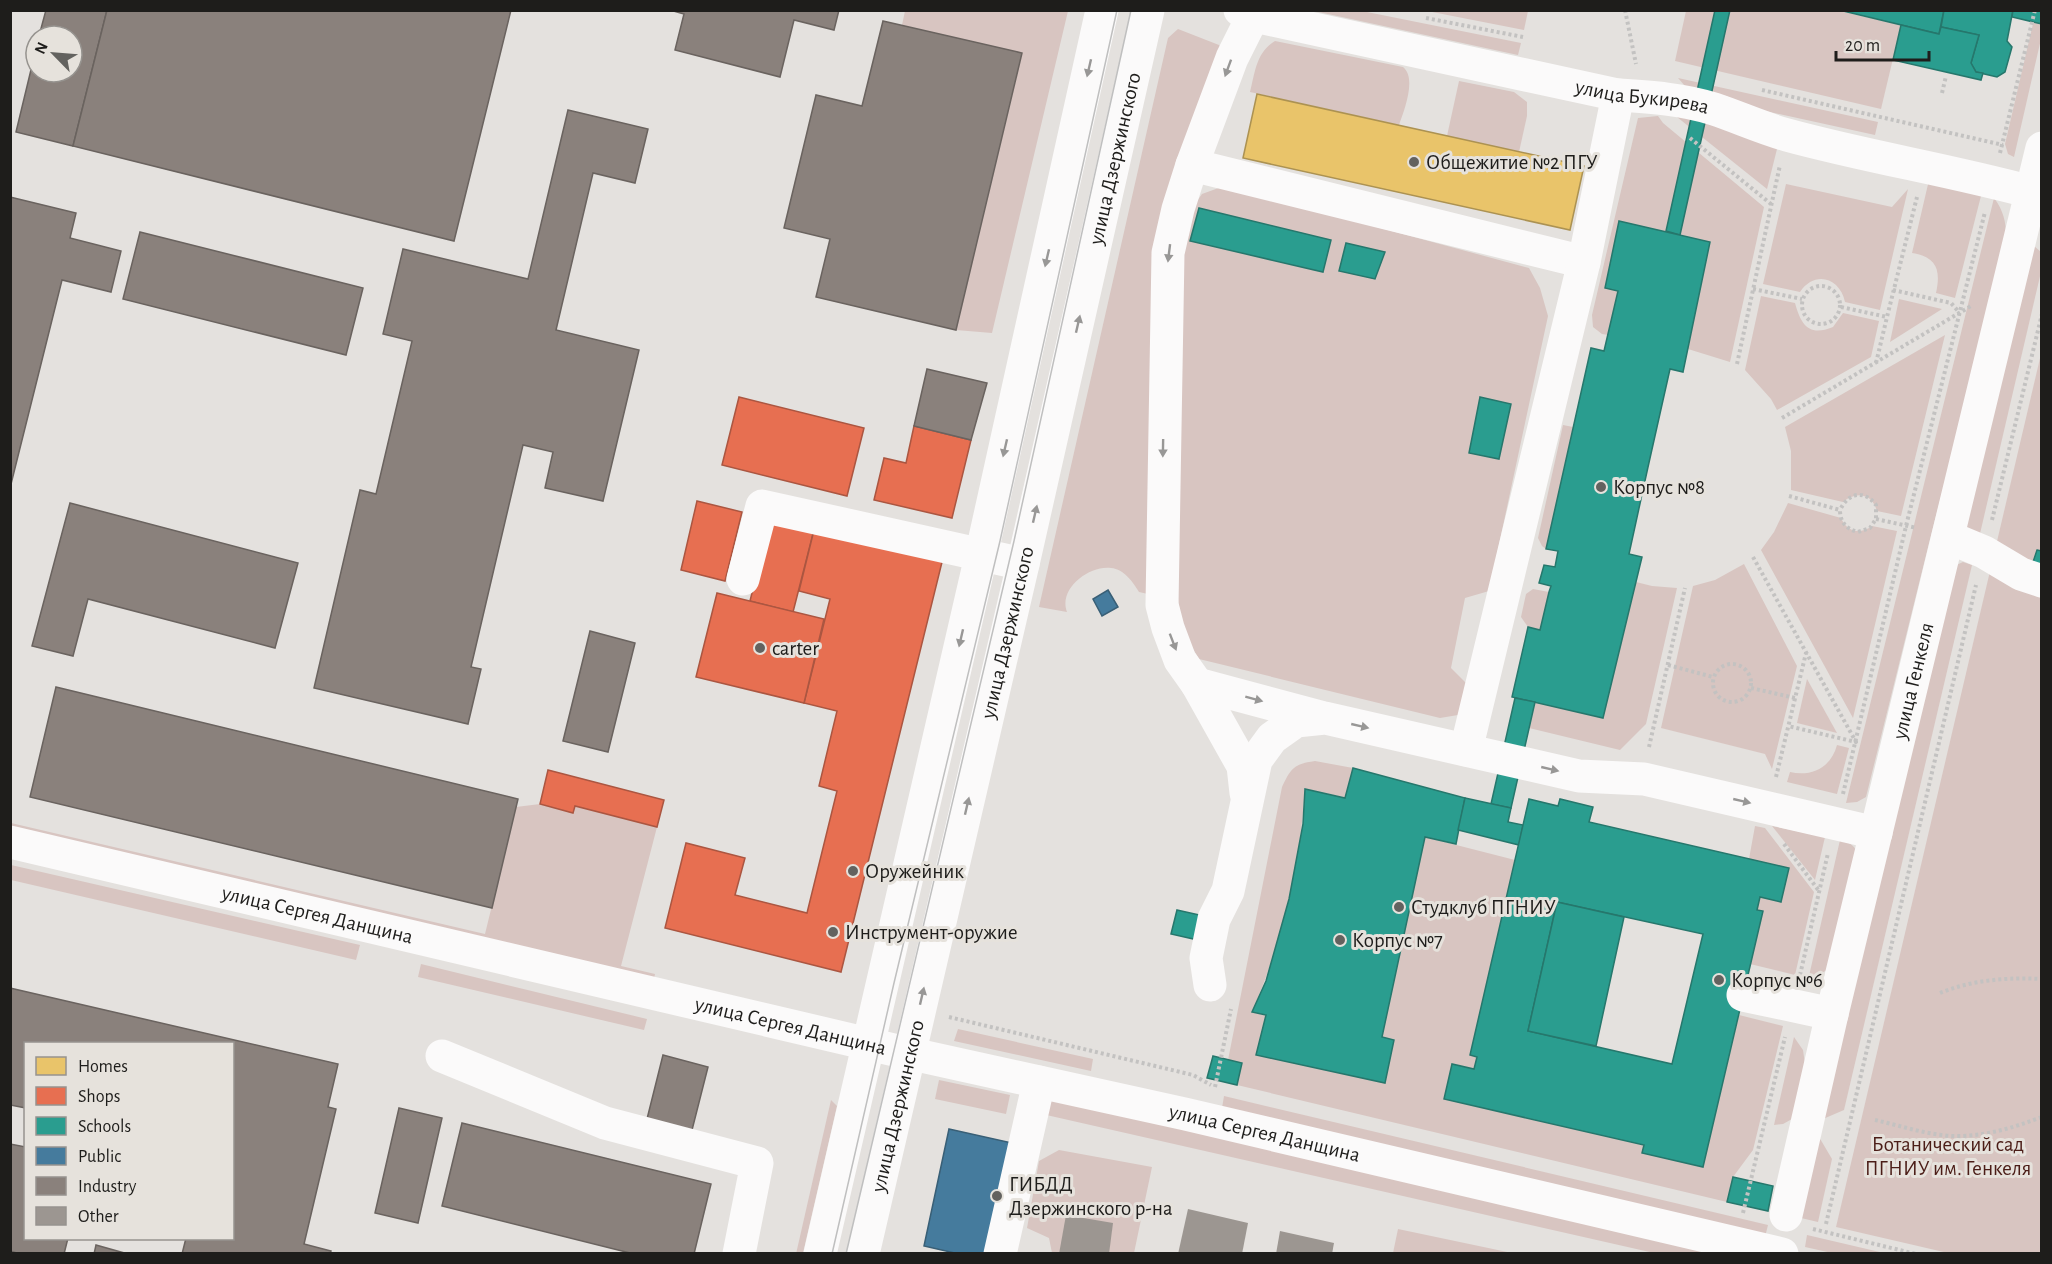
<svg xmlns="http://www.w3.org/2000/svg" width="2052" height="1264" font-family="'Alegreya Sans',sans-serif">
<rect width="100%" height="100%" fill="#e4e1de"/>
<g fill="#d8c5c1">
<path d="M905 11H1068L992 333 956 330 1022 54 902 25Z"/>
<path d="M1314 11H1362L1521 43 1518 55Z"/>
<path d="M1427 11H1528L1524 30Z"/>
<path d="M1686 11H1839L1901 25 1881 109 1675 61Z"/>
<path d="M2036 11H2041V39L2014 157 2008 154 2005 144Z"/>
<path d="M1178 29 1219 45 1226 54 1185 153 1148 594 1139 592C1133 582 1124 569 1111 568 1089 565 1058 589 1067 612L1039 607 1168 38Z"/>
<path d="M1275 41 1403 67C1417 78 1404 111 1399 125L1250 92C1255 73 1256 52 1275 41Z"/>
<path d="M1678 78 1878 122 1875 135 1756 109 1726 96 1685 86Z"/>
<path d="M1459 81 1514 92 1527 102V116L1519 152 1447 136Z"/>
<path d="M1672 113 1778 145 1767 189Z"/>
<path d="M1658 116 1663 123 1764 207 1730 362 1688 349 1710 242 1619 221 1605 287 1618 291 1608 335 1602 334 1593 327 1592 315 1638 118Z"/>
<path d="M1929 180 1982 192 1955 298 1936 293C1941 270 1937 257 1912 253Z"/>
<path d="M1786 184 1892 207 1908 189 1880 310 1845 302C1840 278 1815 270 1800 292L1763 284Z"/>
<path d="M1224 186 1529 268 1540 288 1548 316 1489 591 1465 598 1451 668 1469 686 1458 715 1440 718 1199 659 1183 632 1176 586 1178 284 1190 211 1202 194Z"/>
<path d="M1994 198C2007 215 2007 231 2005 252L1932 531 1866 797 1857 802 1846 803Z"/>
<path d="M2034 246 2041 252V272L1979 538 1965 530Z"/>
<path d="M1761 296 1795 303C1801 325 1809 337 1833 327L1843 313 1879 321 1871 357 1777 410 1771 399 1745 370Z"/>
<path d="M1899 299 1942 309 1890 342Z"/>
<path d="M1945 335 1901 516 1877 511C1872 493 1856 491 1843 502L1791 490V451L1785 427Z"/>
<path d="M2041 354V1253H1948L1836 1227Z"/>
<path d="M1563 425 1573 427 1546 549 1542 546 1538 538Z"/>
<path d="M1788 503 1841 518C1847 532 1860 535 1872 526L1897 531 1853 718 1761 550 1774 532Z"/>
<path d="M1963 562 1972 565 1844 1110 1823 1119 1954 566Z"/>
<path d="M1744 564 1797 666 1772 769 1765 754 1661 728 1693 586 1715 580Z"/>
<path d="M1636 582 1652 586 1677 588 1646 724 1620 750 1529 728 1535 702 1603 717Z"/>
<path d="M1533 589 1549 592 1540 630 1528 627 1521 617 1526 594Z"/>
<path d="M1807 679 1837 733 1797 723Z"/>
<path d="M1837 745 1849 748 1837 794 1787 782 1790 772C1811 777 1831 768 1837 745Z"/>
<path d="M1315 761 1353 768 1348 798 1305 789C1300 865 1282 943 1252 1012L1266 1015 1256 1055 1385 1082 1394 1040 1382 1037 1425 837 1515 860 1470 1055 1477 1057 1474 1069 1452 1064 1444 1099 1644 1145 1703 1167 1739 1015 1783 1026 1753 1150 1733 1177 1727 1202 1237 1085 1242 1063 1228 1060 1282 787C1291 768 1294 764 1315 761Z"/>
<path d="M540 804 573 813 575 806 657 827 621 966 655 974 653 984 11 834V823L485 934 516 807Z"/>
<path d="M1755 826 1765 828 1814 892 1795 975 1750 964 1762 911 1757 910 1760 897 1781 902 1749 859Z"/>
<path d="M1772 826 1825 837 1815 880Z"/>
<path d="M1840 840C1849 843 1854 844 1857 853L1829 969 1818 975 1809 976Z"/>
<path d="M11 865 360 945 356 960 11 880Z"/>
<path d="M421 964 647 1019 644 1030 418 977Z"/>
<path d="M958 1029 1093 1059 1091 1071 954 1041Z"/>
<path d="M1794 1037 1803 1050 1805 1064 1792 1119 1783 1124 1774 1125Z"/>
<path d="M939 1080 1010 1095 1006 1114 935 1099Z"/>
<path d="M1047 1095 1730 1253H1654L1042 1114Z"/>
<path d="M1224 1096 1768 1225 1765 1237 1222 1108Z"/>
<path d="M831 1100 837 1106 803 1253 796 1254Z"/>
<path d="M1819 1137 1832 1159 1818 1222 1801 1218Z"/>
<path d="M1059 1150 1152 1167 1134 1253H1052L1049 1238 1027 1228 1039 1161Z"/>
<path d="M1398 1229 1512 1253H1393Z"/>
<path d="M1807 1235 1884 1253H1832L1805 1247Z"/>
</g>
<path fill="#e9c46a" stroke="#ac9252" stroke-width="1.5" d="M1257 94 1584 166 1570 230 1243 158Z"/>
<g fill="#e76f51" stroke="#ab5641" stroke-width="1.5">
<path d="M739 397 864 428 847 496 722 465Z"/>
<path d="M914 426 971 440 952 518 874 500 884 458 906 463Z"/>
<path d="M697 501 742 512 725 581 681 570Z"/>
<path d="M771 516 815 526 793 612 750 601Z"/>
<path d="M815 526 943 558 841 972 665 928 686 843 745 858 735 895 807 913 837 791 819 786 837 711 804 703 830 599 799 591Z"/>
<path d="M717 593 824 619 804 703 696 677Z"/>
<path d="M548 770 664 800 657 827 575 806 573 813 540 804Z"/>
</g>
<g fill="#2a9d8f" stroke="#26776c" stroke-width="1.5" fill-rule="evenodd">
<path d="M1715 10H1730L1680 235 1666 231Z"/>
<path d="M1839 10H1944L1939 34Z"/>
<path d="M1944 10H2013L2007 41 2012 47 2005 72 1997 77 1976 72 1971 63 1979 35 1941 27Z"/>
<path d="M2013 10H2042V24L2012 17Z"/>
<path d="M1901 25 1939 34 1941 27 1979 35 1971 63 1976 72 1983 73 1981 80 1893 60Z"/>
<path d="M1199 208 1331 240 1323 272 1190 241Z"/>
<path d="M1619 221 1710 242 1683 372 1670 369 1648 467 1629 554 1642 557 1603 718 1512 697 1528 627 1540 630 1549 592 1551 586 1539 583 1544 565 1555 567 1558 551 1546 549 1591 348 1604 351 1618 291 1605 288Z"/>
<path d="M1346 243 1385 252 1375 279 1339 271Z"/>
<path d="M1480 397 1511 404 1499 459 1469 453Z"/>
<path d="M2037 550 2042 551V567L2032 565Z"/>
<path d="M1515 698 1535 702 1511 808 1491 804Z"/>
<path d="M1353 768 1465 798 1456 844 1425 837 1382 1037 1394 1040 1385 1083 1256 1055 1266 1015 1252 1012 1266 981 1289 899 1303 824 1305 789 1345 798Z"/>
<path d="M1465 798 1511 808 1508 822 1523 825 1519 845 1458 830Z"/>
<path d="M1529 799 1558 806 1560 799 1593 807 1589 822 1789 868 1781 902 1760 897 1757 910 1763 911 1703 1167 1642 1153 1644 1145 1444 1099 1452 1064 1474 1069 1477 1057 1470 1055ZM1557 902 1703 934 1672 1064 1528 1031Z"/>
<path d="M1557 902 1624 917 1596 1046 1528 1031Z"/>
<path d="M1177 910 1204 916 1198 940 1171 934Z"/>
<path d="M1213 1056 1242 1063 1237 1085 1207 1078Z"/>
<path d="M1733 1177 1773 1186 1768 1211 1727 1202Z"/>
</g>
<g fill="#457b9d" stroke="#395f76" stroke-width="1.5">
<path d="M1108 590 1118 607 1102 616 1093 599Z"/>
<path d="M949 1129 1012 1143 988 1254H959L924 1246Z"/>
</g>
<g fill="#8a817c" stroke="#6a635f" stroke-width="1.5">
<path d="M46 10H107L73 146 16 132 36 49V72H72V36H39Z"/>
<path d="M107 10H511L454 241 73 146Z"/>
<path d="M670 10H839L834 30 794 20 780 77 675 50 684 14Z"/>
<path d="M883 21 1022 53 956 330 816 297 830 239 784 228 816 95 862 106Z"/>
<path d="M568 110 648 129 635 183 593 173 556 330 639 350 603 501 545 488 553 452 523 445 471 667 481 669 468 724 314 688 360 490 376 494 412 341 383 334 403 249 528 279Z"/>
<path d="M10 197 76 213 70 238 121 251 111 292 62 280 10 488Z"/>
<path d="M140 232 363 288 346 355 123 299Z"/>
<path d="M927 369 987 383 971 440 914 426Z"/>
<path d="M70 503 298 563 275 648 88 599 73 656 32 646Z"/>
<path d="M590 631 635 643 608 752 563 741Z"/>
<path d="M56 687 518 799 492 908 30 797Z"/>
<path d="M10 988 338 1064 328 1107 336 1109 304 1244 331 1251 330 1254H182L186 1238H232V1044H26V1108L10 1105Z"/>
<path d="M663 1055 708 1067 692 1130 647 1119Z"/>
<path d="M399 1108 442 1118 418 1223 375 1213Z"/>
<path d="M462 1123 711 1184 694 1254H634L442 1206Z"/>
<path d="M10 1144 26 1147V1238H68L64 1254H20L10 1251Z"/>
<path d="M96 1245 128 1254H94Z"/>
</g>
<g fill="#9c9691">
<path d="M1188 1209 1248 1223 1242 1254H1178Z"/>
<path d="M1066 1215 1113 1223 1109 1254H1059Z"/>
<path d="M1280 1231 1334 1243 1332 1254H1276Z"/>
</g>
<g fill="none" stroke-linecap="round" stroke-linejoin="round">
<g stroke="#c3c2c1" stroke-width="4" stroke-dasharray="3 3" stroke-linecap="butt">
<path d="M1625 10 1636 64"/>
<path d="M1426 18 1523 37"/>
<path d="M1762 90 2003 145"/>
<path d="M1942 93 1946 76"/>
<path d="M1690 138 1771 204"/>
<path d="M2000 153 2035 10"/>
<circle cx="1821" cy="305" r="19"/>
<path d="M1753 289 1802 299"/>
<path d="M1893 290 1951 303 1958 311"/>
<path d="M1841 307 1887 317 1917 197"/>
<path d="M1876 363 1887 317"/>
<path d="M1737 364 1780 165"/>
<path d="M1782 418 1971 306"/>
<path d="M1789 496 1840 510C1840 522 1846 529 1858 532L1870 528 1876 519V505C1864 489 1848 493 1840 510"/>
<path d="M1876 519 1917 528"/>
<path d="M1992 520 2042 314"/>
<path d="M1753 557 1856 742 1788 726"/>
<circle cx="1732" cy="683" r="19"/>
<path d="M1668 665 1713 677"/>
<path d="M1751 688 1795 698"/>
<path d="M1649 747 1685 588"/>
<path d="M1776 777 1806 653"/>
<path d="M1843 794 1906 526 1985 212"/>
<path d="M1784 844 1819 891"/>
<path d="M1800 975 1828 853"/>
<path d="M1940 993C1971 980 2009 977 2042 979"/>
<path d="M949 1017 1193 1075 1211 1085"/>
<path d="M1215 1087 1231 1009"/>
<path d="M1875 1120C1902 1126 1933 1137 1961 1136 1990 1135 2015 1127 2042 1117"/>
<path d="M1743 1213 1785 1037"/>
<path d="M1826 1224 1976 585"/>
<path d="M1813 1229 1916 1254"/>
</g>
<g stroke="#fbfafa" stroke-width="33">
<path id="s1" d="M1240 10 1254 16 1618 95C1650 97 1683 99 1714 109 1738 117 1762 128 1787 135 1871 158 1957 171 2042 195"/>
<path d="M1192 165 1584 262"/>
<path d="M1948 537 1984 552 2021 574 2042 581"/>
<path d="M743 579 762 506 1023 564"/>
<path d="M1197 684 1320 717"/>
<path d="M1466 750 1584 262 1618 95"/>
<path d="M1246 793 1243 766 1197 684 1180 660 1168 628 1162 605 1168 253 1178 209 1192 165 1232 58 1256 10"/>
<path id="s2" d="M10 842 894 1050 1185 1114 1782 1254"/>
<path d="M1210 985 1206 958 1214 919 1228 891 1256 760 1272 738 1296 721 1325 718 1579 776 1644 779 1876 833"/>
<path d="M1743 995 1832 1014"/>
<path d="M442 1056 605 1123 757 1163 739 1254"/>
<path id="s3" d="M1786 1215 1832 1014 2042 148"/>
<path d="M1000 1254 1039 1082"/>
</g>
<g stroke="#fbfafa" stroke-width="33">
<path d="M820 1254 981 556 1102 10"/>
<path id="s4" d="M863 1254 1023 564 1148 10"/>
</g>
<g stroke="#bfbfbf" stroke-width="1.5">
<path d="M832 1254 894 983 1000 541 1117 10"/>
<path d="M846 1254 1014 541 1131 10"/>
</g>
</g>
<defs><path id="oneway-solid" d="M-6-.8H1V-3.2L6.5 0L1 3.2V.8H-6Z" transform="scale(1.5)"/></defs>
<g fill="#989796">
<use href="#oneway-solid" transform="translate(1089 68) rotate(103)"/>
<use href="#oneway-solid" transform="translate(1228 68) rotate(110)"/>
<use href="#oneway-solid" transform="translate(1169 253) rotate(97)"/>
<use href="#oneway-solid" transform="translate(1047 258) rotate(103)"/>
<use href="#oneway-solid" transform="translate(1078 324) rotate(-77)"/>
<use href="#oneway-solid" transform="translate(1005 448) rotate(103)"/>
<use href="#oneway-solid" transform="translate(1163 448) rotate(91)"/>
<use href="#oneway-solid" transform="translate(1035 514) rotate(-77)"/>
<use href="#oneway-solid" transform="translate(961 638) rotate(103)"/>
<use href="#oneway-solid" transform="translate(1173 642) rotate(69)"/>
<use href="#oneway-solid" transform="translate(1254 699) rotate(15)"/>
<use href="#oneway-solid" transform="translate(1360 726) rotate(13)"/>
<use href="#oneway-solid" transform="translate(1550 769) rotate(13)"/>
<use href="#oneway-solid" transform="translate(1742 801) rotate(13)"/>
<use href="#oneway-solid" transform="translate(967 806) rotate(-77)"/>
<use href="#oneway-solid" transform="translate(922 996) rotate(-77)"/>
</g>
<g fill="#63625f" stroke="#e6e2dc" stroke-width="2">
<circle cx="1414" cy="162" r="6"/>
<circle cx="1601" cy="487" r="6"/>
<circle cx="760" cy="648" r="6"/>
<circle cx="853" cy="871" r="6"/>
<circle cx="1399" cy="907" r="6"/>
<circle cx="833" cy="932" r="6"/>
<circle cx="1340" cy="940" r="6"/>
<circle cx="1719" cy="980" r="6"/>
<circle cx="997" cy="1196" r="6"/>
</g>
<g text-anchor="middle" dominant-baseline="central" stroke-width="6" stroke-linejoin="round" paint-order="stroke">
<g font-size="21" fill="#1e1d1b" stroke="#e6e2dc">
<text stroke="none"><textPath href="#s1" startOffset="412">улица Букирева</textPath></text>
<text stroke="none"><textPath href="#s4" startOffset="1124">улица Дзержинского</textPath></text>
<text stroke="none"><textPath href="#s4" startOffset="638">улица Дзержинского</textPath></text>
<text stroke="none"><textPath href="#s3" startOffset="549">улица Генкеля</textPath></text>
<text stroke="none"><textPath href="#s2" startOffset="316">улица Сергея Данщина</textPath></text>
<text stroke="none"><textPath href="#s2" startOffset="802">улица Сергея Данщина</textPath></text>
<text stroke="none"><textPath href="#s4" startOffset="152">улица Дзержинского</textPath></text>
<text stroke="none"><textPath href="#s2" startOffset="1288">улица Сергея Данщина</textPath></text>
</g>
<g font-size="21" fill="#1e1d1b" stroke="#e6e2dc" text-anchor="start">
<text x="1426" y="162">Общежитие №2 ПГУ</text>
<text x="1613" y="487">Корпус №8</text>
<text x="772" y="648">carter</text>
<text x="865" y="871">Оружейник</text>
<text x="1411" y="907">Студклуб ПГНИУ</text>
<text x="845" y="932">Инструмент-оружие</text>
<text x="1352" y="940">Корпус №7</text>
<text x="1731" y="980">Корпус №6</text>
<text x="1009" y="1184">ГИБДД<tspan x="1009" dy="24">Дзержинского р-на</tspan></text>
</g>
<g font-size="21" fill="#4b1d17" stroke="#e6e2dc">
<text x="1948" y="1144">Ботанический сад<tspan x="1948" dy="24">ПГНИУ им. Генкеля</tspan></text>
</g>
</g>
<rect width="2052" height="1264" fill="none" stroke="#1e1d1b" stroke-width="24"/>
<rect x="24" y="1042" width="210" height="198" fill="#e6e2dc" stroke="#96938f" stroke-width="1.5"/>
<rect x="36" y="1057" width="30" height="18" fill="#e9c46a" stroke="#96938f" stroke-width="1.5"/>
<text x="78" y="1072" font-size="18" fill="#1e1d1b">Homes</text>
<rect x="36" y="1087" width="30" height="18" fill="#e76f51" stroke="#96938f" stroke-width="1.5"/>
<text x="78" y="1102" font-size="18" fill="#1e1d1b">Shops</text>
<rect x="36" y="1117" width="30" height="18" fill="#2a9d8f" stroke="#96938f" stroke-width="1.5"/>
<text x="78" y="1132" font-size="18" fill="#1e1d1b">Schools</text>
<rect x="36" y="1147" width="30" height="18" fill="#457b9d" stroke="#96938f" stroke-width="1.5"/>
<text x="78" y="1162" font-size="18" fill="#1e1d1b">Public</text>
<rect x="36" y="1177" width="30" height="18" fill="#8a817c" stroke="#96938f" stroke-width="1.5"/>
<text x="78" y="1192" font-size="18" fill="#1e1d1b">Industry</text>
<rect x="36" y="1207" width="30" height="18" fill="#9c9691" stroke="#96938f" stroke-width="1.5"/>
<text x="78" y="1222" font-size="18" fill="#1e1d1b">Other</text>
<g transform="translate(54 54) rotate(295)"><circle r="28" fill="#e6e2dc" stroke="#96938f" stroke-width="1.5"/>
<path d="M0-4.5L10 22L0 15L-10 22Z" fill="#63625f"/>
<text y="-9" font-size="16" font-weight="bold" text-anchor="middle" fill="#1e1d1b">N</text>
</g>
<path d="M1836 51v9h93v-9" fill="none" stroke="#1e1d1b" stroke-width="3"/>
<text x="1845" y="51" font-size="18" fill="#1e1d1b" stroke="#e6e2dc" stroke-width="4.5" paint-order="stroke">20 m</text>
</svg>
